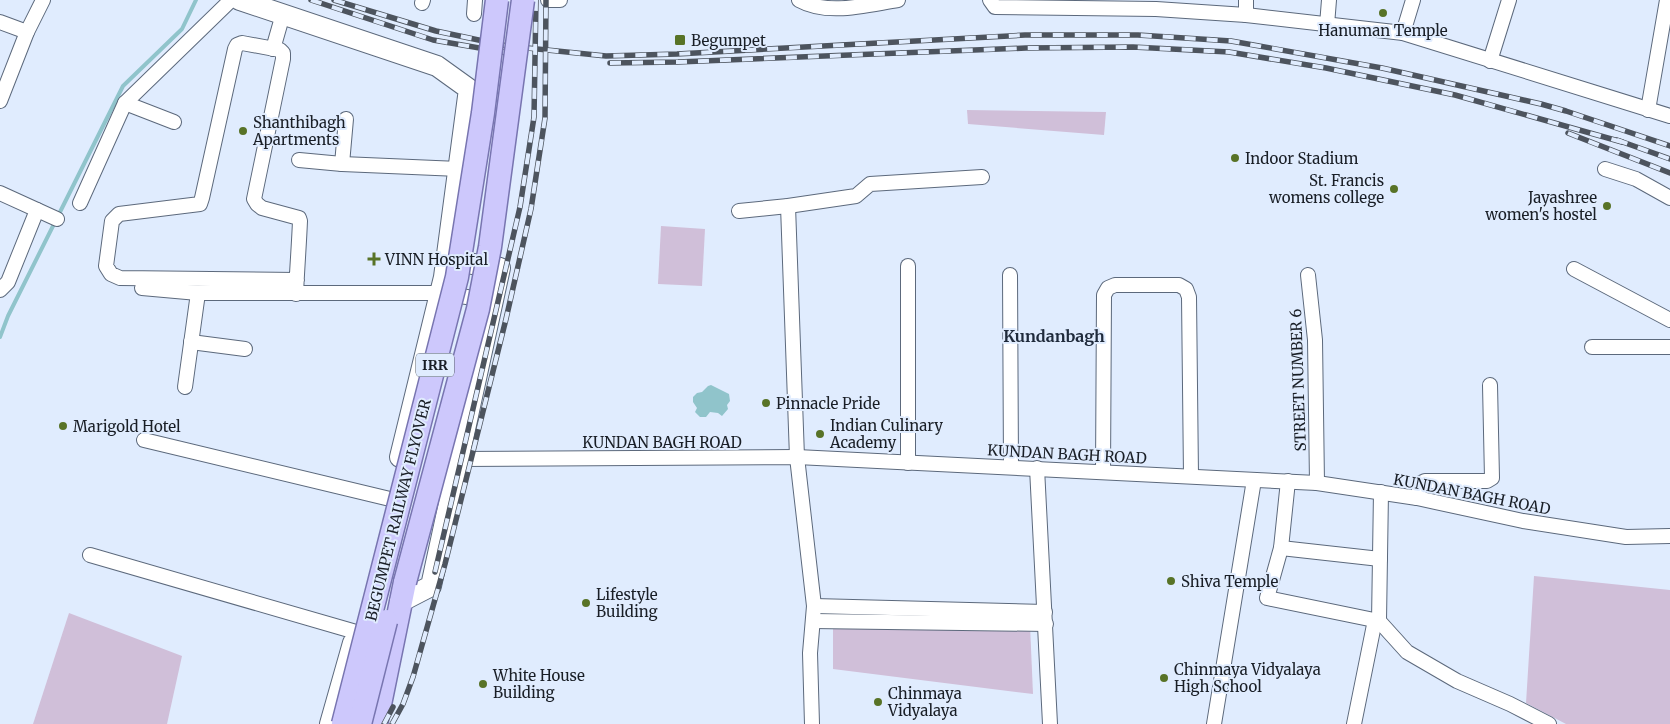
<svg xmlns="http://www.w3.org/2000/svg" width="1670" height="724" font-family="Merriweather,serif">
<rect width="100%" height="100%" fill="#e0ecfe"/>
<g fill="#d0bfd9">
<path d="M967 110 1106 112 1104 135 968 124Z"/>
<path d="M661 226 705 229 702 286 658 284Z"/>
<path d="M1534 576 1670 590V724H1566L1526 703Z"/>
<path d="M69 613 182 656 167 724H33Z"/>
<path d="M833 623 1030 625 1033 694 833 669Z"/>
</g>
<path fill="#90c4cb" d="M711 385 729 394 730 401 727 405 728 409 722 416 718 413 710 412 706 417H700L695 412 697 408 693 402V397L697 393 702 392 708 386Z"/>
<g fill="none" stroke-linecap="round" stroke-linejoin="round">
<g stroke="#90c4cb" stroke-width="4">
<path d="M58 216 123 86 182 29 196 0"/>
<path d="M0 337 8 316 55 222"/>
</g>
<g stroke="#5c697c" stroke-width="16">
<g id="street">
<path d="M548 0H560"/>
<path d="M799 0C828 16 866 5 898 0"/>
<path d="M990 0 995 7 1156 9 1246 15 1403 33 1670 116"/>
<path d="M422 3 423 0"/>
<path d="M474 14 475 0"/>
<path d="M1246 15V0"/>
<path d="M0 22 27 32"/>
<path d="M1327 25 1329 0"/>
<path d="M1403 33 1413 0"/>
<path d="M273 49 283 14"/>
<path d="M1490 61 1509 0"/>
<path d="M0 101 27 32 43 0"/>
<path d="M125 103 174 122"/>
<path d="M1648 110 1667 0"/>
<path d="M299 160 342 164 459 169"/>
<path d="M342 164 346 119"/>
<path d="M1605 169 1636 179 1670 198"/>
<path d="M0 193 57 219"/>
<path d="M80 203 125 103 231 0"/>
<path d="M788 206 797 457 814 606 810 653 812 724"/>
<path d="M739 211 788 206 856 196 870 184 982 177"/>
<path d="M1574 269 1670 320"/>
<path d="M1010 275 1011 467"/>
<path d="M1308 275 1315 340 1317 483"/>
<path d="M142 288 198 293H441L486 300"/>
<path d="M0 290 8 282 37 210"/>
<path d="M296 294C297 270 299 245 300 221L299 218 262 208 257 204 254 199 283 59V53L280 50 242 43 237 45 235 49 202 198 200 204 119 214 112 221 106 266 111 274 120 278 297 280"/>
<path d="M191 342 245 349"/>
<path d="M1592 347H1670"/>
<path d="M185 387 198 293"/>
<path d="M144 440 390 499"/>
<path d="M458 459 797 457 1317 483 1417 498 1523 521 1626 537 1670 536"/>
<path d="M908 463V266"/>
<path d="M1037 468 1050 724"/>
<path d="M1103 472 1104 295 1108 288 1115 285H1179L1186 289 1189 297 1191 476"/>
<path d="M1288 481 1281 548 1267 598 1379 621"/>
<path d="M1381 492 1379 621 1407 652 1457 681 1510 704 1549 724"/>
<path d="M1417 498 1421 483 1425 481H1487L1492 478 1490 385"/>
<path d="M1281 548 1380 559"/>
<path d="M90 555 356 632"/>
<path d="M814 606 1045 612"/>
<path d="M813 621 1046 624"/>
<path d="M1214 724 1254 480"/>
<path d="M1354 724 1375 620"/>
</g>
</g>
<g stroke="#5c697c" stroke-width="22">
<g id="secondary">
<path d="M240 0 437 66 469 89 444 277 400 457"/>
<path d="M400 602 431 586 500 268 447 260"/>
<path d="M330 724 353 643"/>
</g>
</g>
<g stroke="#7875b0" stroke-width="25">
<path id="primary" d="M376 724 405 582"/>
</g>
<use href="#street" stroke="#fff" stroke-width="14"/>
<use href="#secondary" stroke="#fff" stroke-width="20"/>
<use href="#primary" stroke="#cdc8fc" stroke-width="22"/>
<g stroke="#4d545e" stroke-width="5.5">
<g id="rail">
<path d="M311 0 433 40 520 55"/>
<path d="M334 0 436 31 507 46 606 56 677 54 1025 35H1138L1231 41 1382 68 1541 104 1566 111 1670 146"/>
<path d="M610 63 678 62 1026 48 1133 47 1229 52 1326 68 1455 95 1622 142"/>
<path d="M1568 133 1670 173"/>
<path d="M1617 140 1670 159"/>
<path d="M435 572 520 207 534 117 536 0"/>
<path d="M384 724 393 707"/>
<path d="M392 724 403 704 413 677 445 564 506 319 531 209 545 118 546 0"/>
</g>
</g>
<use href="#rail" stroke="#e0ecfe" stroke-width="4" stroke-dasharray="11" stroke-linecap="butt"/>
<g stroke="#7875b0" stroke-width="25" stroke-linecap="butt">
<g id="primary-bridge">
<path d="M405 582 478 309 490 247 523 0"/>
<path d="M343 724 457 277 483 113 497 0"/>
<path d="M360 724 386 621"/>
</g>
</g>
<use href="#primary-bridge" stroke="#cdc8fc" stroke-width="22"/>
</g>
<g fill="#587327" stroke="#e0ecfe" stroke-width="2">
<circle cx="1383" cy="13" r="5"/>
<rect x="674" y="34" width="12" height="12" rx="2.5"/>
<circle cx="243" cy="131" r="5"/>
<circle cx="1235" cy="158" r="5"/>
<circle cx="1394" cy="189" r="5"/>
<circle cx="1607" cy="206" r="5"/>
<path d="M371.5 251.5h5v5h5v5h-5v5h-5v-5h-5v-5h5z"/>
<circle cx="766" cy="403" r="5"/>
<circle cx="63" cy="426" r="5"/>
<circle cx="820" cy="434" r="5"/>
<circle cx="1171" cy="581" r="5"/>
<circle cx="586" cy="603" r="5"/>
<circle cx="1164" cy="678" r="5"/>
<circle cx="483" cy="684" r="5"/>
<circle cx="878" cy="702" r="5"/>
</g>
<g text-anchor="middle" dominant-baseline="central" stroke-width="4" stroke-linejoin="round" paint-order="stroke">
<rect fill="#e0ecfe" stroke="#555c67" stroke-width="1" x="416" y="353.5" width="38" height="23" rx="4"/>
<g font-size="14" font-weight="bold" fill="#191e26">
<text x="435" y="365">IRR</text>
</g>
<g font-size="15" fill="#191e26" stroke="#e0ecfe" text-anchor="start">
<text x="1383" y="30" text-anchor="middle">Hanuman Temple</text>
<text x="691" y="40">Begumpet</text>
<text x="253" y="122">Shanthibagh<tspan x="253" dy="17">Apartments</tspan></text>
<text x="1245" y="158">Indoor Stadium</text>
<text x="1384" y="180" text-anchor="end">St. Francis<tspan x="1384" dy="17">womens college</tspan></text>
<text x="1597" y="197" text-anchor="end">Jayashree<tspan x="1597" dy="17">women's hostel</tspan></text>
<text x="385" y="259">VINN Hospital</text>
<text x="776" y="403">Pinnacle Pride</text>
<text x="830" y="425">Indian Culinary<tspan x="830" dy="17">Academy</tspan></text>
<text x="73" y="426">Marigold Hotel</text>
<text x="1181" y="581">Shiva Temple</text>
<text x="596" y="594">Lifestyle<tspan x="596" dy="17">Building</tspan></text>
<text x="1174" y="669">Chinmaya Vidyalaya<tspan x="1174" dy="17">High School</tspan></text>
<text x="493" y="675">White House<tspan x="493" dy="17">Building</tspan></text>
<text x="888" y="693">Chinmaya<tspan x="888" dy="17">Vidyalaya</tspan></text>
</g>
<g font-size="15" fill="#191e26" stroke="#e0ecfe">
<text transform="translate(1298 380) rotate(-92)">STREET NUMBER 6</text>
<text x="662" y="442">KUNDAN BAGH ROAD</text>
<text transform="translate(1067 454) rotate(3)">KUNDAN BAGH ROAD</text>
<text transform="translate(1472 494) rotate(11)">KUNDAN BAGH ROAD</text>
<text transform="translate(398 510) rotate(-76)">BEGUMPET RAILWAY FLYOVER</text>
</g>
<g font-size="16" font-weight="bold" fill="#1f2a3b" stroke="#e0ecfe">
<text x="1054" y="336">Kundanbagh</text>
</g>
</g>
</svg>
